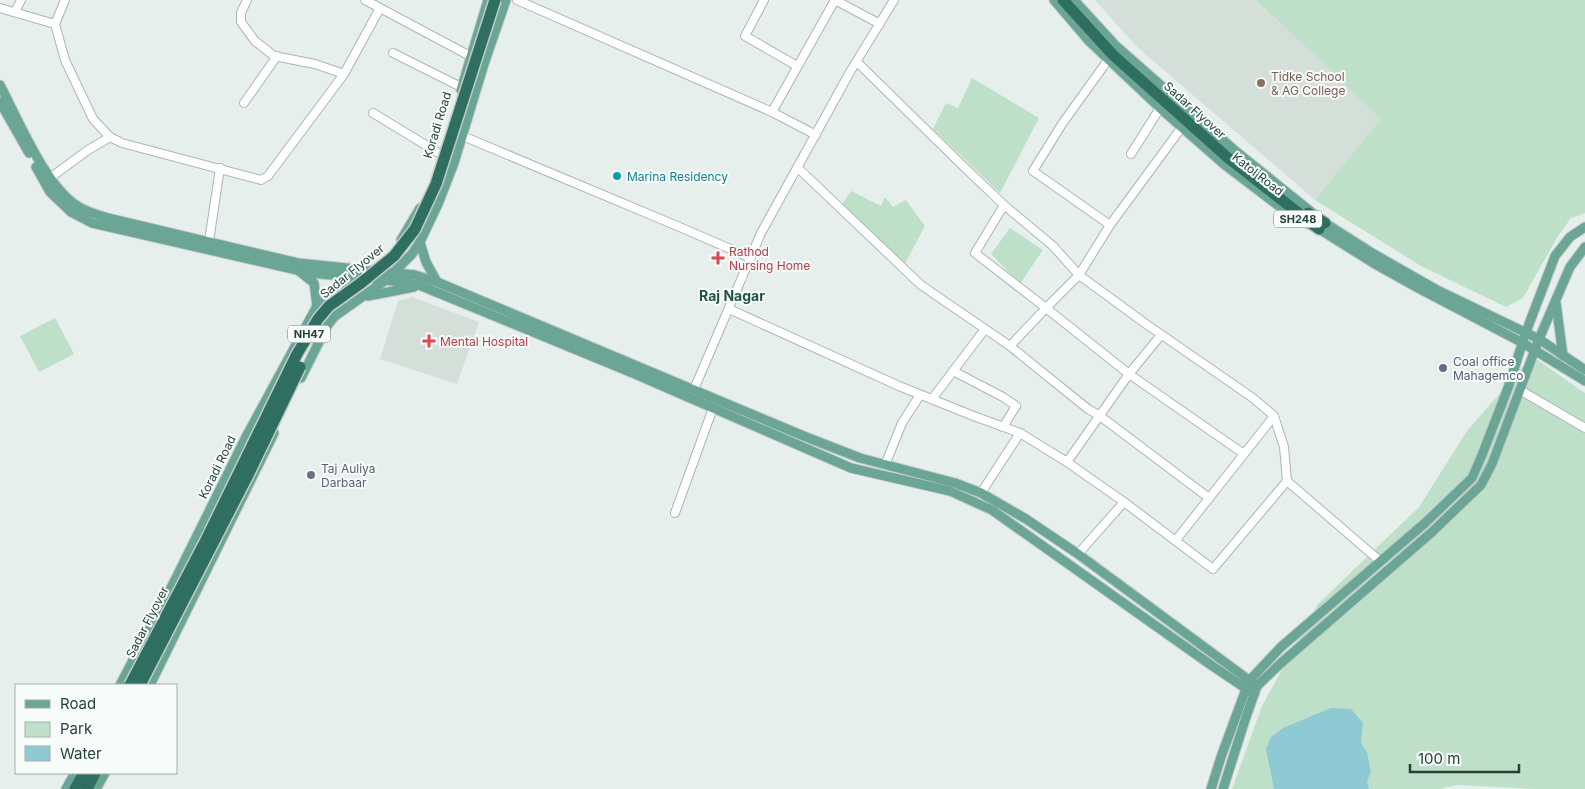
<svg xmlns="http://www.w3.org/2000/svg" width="1585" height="789" font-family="Inter,sans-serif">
<rect width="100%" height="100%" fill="#e6efeb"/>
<g fill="#d4dfda">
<path d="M1095 0H1256L1382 119 1315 200 1136 46Z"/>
<path d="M412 297 479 322 457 384 380 359 398 301Z"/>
</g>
<g fill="#bfe0c8">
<path d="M1256 0H1585V213L1571 218 1558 236 1523 298 1506 307 1421 266 1315 200 1381 119Z"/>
<path d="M972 78 1039 118 1000 193 933 129 946 103 958 108Z"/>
<path d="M851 191 881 206 885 197 893 207 906 200 925 226 904 265 841 206Z"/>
<path d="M1010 228 1043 250 1020 284 991 254Z"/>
<path d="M55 318 74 354 39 372 20 336Z"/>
<path d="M1532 356 1585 393V789H1535L1457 785 1440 789H1232L1262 706 1318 604 1419 507 1467 431Z"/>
</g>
<path fill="#8ec9d4" d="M1331 708 1351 709 1363 723 1361 743 1367 752 1371 772 1367 781 1369 789H1274L1266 749 1271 737 1283 728Z"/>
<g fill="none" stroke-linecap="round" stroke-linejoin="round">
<g stroke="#a8b8b2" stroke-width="10">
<g id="minor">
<path d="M65 0 55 24 65 60 93 119 110 137 122 143 261 180 268 176 344 74 380 8"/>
<path d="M247 0 241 13V22L255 41 274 56 315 64 344 74"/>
<path d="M365 0 470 56"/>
<path d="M517 0 772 112 816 135"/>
<path d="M764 0 745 36 797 66"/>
<path d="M835 0 880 24"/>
<path d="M0 8 55 24"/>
<path d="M15 12 21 0"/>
<path d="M393 53 461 87"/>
<path d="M1108 60 1062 124 1033 171 1110 225"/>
<path d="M857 62 963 166 1004 205 1053 246 1079 275 1146 324 1253 398 1274 416 1284 447 1287 481 1380 561"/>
<path d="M244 103 277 56"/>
<path d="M772 112 835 0"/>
<path d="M373 113 442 155"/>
<path d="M458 134 682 228 751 258"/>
<path d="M1131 154 1160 108"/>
<path d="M798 168 921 285 1010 346 1046 308 1129 374 1244 454 1176 540"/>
<path d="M50 178 88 150 110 137"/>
<path d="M1004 205 975 253 1046 308 1079 275 1110 225 1182 127"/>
<path d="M209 241 220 168"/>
<path d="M729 309 899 386 971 415 1020 433 1067 462 1124 502 1213 569 1287 481"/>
<path d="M1010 346 1088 409 1100 416 1209 498"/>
<path d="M953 371 1003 397 1016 406 1003 427"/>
<path d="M1520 390 1585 428"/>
<path d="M692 394 761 233 850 72 894 0"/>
<path d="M932 399 985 329"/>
<path d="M1244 454 1274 416"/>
<path d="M1067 462 1129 374 1161 335"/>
<path d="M885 465 902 423 920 395"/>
<path d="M981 493 1020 433"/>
<path d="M675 513 713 408"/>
<path d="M1078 554 1124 502"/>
</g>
</g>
<g stroke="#c2cac8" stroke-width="11">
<g id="major">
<path d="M1054 0 1089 41 1160 108 1225 165 1292 216 1319 229 1375 264 1418 288 1523 343 1585 381"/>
<path d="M1074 0 1116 46 1233 149 1325 223 1372 253 1437 290 1539 339 1585 370"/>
<path d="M0 85C18 119 46 188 79 207 87 212 98 215 108 218L298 263 415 275 437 282 806 437 860 458 955 483 981 493 1026 519 1078 554 1257 686"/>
<path d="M461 90 488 0"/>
<path d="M0 102 29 153"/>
<path d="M36 167 50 192 71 212 92 223 310 273 386 280 419 285 635 374 851 468 950 491 992 510 1211 665 1254 694"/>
<path d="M401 240 420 208"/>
<path d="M420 242 426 262 437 282"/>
<path d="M299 271 314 283 317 306"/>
<path d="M368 296 414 287"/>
<path d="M1556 303 1563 356"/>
<path d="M301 378 327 326 335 316 386 280 412 254 420 242 438 204 454 163 484 64 506 0"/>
<path d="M120 685 175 580 246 437 317 306 354 281"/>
<path d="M150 685 274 433"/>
<path d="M66 789 75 773"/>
<path d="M96 789 105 773"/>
<path d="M1211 789 1221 757 1249 681 1281 647 1425 523 1472 478 1482 455 1508 388 1526 332 1555 256 1570 237 1585 227"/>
<path d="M1223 789 1246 717 1257 686 1281 663 1432 532 1481 485 1492 464 1539 339 1570 267 1585 247"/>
</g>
</g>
<g stroke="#c2cac8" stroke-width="14">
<g id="highway">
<path d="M1063 0 1113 55 1227 157 1319 229"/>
<path d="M1308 213 1325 223"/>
<path d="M75 789 84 773"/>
<path d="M87 789 95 773"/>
</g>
</g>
<use href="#minor" stroke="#fff" stroke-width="8"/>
<use href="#major" stroke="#6aa596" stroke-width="9"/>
<use href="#highway" stroke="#2f6f62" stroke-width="11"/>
<g stroke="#c2cac8" stroke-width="14" stroke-linecap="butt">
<g id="highway-bridge">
<path d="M130 685 206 540 297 354 318 319 329 306 361 283 394 256 415 229 436 184 495 0"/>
<path d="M140 685 248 475 300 367"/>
</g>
</g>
<use href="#highway-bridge" stroke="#2f6f62" stroke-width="11"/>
</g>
<circle fill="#8d6e63" stroke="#f7fbf9" stroke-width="2" cx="1261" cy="83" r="5"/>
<circle fill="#0f9aa8" stroke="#f7fbf9" stroke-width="2" cx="617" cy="176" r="5"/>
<g fill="#e0444e" stroke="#f7fbf9" stroke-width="2">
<path d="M715.5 250.5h5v5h5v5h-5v5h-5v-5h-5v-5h5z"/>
<path d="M426.5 333.5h5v5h5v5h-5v5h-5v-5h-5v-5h5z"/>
</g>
<circle fill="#5c6f8a" stroke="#f7fbf9" stroke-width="2" cx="1443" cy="368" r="5"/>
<circle fill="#6b7280" stroke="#f7fbf9" stroke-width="2" cx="311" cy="475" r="5"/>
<g text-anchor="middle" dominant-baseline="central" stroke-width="4" stroke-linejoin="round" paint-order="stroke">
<g fill="#f7fbf9" stroke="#637a73" stroke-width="1">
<rect x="1274" y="210.5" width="48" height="17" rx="4"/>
<rect x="288" y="325.5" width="42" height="17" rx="4"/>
</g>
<g font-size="11" font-weight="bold" fill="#24423a">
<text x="1298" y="219">SH248</text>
<text x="309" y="334">NH47</text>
</g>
<g font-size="12" fill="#785e54" stroke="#f7fbf9" text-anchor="start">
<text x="1271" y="76">Tidke School<tspan x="1271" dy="14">&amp; AG College</tspan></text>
</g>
<g font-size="12" fill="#24423a" stroke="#f7fbf9">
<text transform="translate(1195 110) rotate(42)">Sadar Flyover</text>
<text transform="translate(437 125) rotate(-73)">Koradi Road</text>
<text transform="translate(1258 174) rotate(38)">Katol Road</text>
<text transform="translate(352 271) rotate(-39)">Sadar Flyover</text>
<text transform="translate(217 467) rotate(-64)">Koradi Road</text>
<text transform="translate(147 622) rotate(-63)">Sadar Flyover</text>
</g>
<g font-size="12" fill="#0d838f" stroke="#f7fbf9" text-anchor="start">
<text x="627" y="176">Marina Residency</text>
</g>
<g font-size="12" fill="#be3a42" stroke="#f7fbf9" text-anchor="start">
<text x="729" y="251">Rathod<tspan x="729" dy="14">Nursing Home</tspan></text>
<text x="440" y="341">Mental Hospital</text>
</g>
<g font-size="12" fill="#4e5e75" stroke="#f7fbf9" text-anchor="start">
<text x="1453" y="361">Coal office<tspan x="1453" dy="14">Mahagemco</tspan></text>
</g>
<g font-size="12" fill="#5b616d" stroke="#f7fbf9" text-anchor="start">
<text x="321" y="468">Taj Auliya<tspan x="321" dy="14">Darbaar</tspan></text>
</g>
<g font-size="14" font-weight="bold" fill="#1f5548" stroke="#f7fbf9">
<text x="732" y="295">Raj Nagar</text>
</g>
</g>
<rect x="15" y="684" width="162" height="90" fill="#f7fbf9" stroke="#a3b1ad"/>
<rect x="25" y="700" width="25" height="8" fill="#6aa596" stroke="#a3b1ad"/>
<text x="60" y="709" font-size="15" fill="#24423a">Road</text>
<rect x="25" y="722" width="25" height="15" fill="#bfe0c8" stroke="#a3b1ad"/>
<text x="60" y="734" font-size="15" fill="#24423a">Park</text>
<rect x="25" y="746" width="25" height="15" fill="#8ec9d4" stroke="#a3b1ad"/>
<text x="60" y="759" font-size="15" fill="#24423a">Water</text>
<path d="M1410 764v8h109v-8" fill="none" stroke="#24423a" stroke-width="2.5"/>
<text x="1418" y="764" font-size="15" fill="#24423a" stroke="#f7fbf9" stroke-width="4" paint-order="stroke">100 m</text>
</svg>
